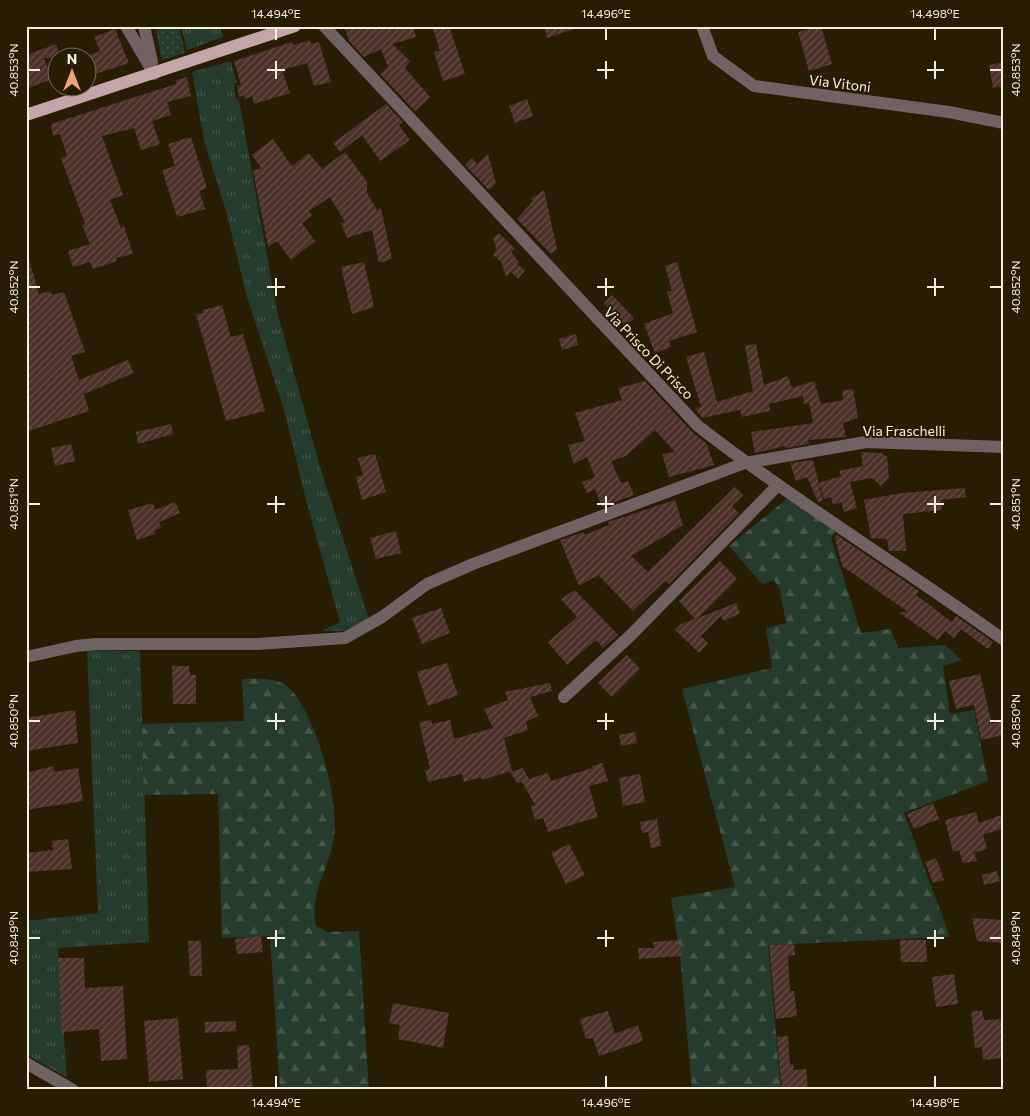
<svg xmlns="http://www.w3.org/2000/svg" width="1030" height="1116" font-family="Commissioner,sans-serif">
<defs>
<pattern id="grass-tufts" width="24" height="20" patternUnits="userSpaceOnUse" patternTransform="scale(1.25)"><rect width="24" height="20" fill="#253b2b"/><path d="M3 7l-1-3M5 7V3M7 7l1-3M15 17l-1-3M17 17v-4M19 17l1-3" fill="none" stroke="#455849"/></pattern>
<pattern id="forest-firs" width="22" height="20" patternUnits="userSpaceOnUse" patternTransform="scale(1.25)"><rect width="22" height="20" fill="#253b2b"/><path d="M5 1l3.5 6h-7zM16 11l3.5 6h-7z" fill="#455849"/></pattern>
<pattern id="park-dots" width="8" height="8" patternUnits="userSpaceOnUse" patternTransform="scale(1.25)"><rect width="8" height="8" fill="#253b2b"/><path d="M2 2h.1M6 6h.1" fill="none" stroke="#455849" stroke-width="1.8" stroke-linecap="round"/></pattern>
<pattern id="building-hatch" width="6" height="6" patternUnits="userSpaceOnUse" patternTransform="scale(1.25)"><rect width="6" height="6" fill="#4c3129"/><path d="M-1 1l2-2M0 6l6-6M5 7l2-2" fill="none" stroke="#664f48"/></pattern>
</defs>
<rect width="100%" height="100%" fill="#271d03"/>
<g fill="url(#grass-tufts)">
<path d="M181 26H220L223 37 187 50Z"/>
<path d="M231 61 237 83H234L235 98 239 100 277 311 320 467 369 619 344 631H322L340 622 306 500 284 410 247 297 226 211 204 141 192 72Z"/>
<path d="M87 650 140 651 149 942 58 948 67 1078 26 1054V921L98 913Z"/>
</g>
<g fill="url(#forest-firs)">
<path d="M788 498 836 531 831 538 861 633 891 629 898 648 945 645 962 660 943 666 950 714 974 710 988 781 904 813 950 937 768 945 781 1090H692L680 955 671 898 735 887 682 689 772 668 766 628 786 623 780 590 774 580 762 584 729 546Z"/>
<path d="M242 679C256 679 275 677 287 686 315 709 340 802 334 838 329 868 309 895 316 926L328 932 359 931 369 1090H280L270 936 222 938 218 794 144 795 142 724 244 721Z"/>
</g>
<path fill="url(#park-dots)" d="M155 26H179L185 53 162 60Z"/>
<g fill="url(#building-hatch)">
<path d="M344 26H413L416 37 392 44 410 61 405 68 430 97 415 111 380 74 388 67 381 49 364 57 349 41Z"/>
<path d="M432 26H449L465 74 443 81 434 52 440 51Z"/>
<path d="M544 26H576L577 28 547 38Z"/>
<path d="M821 26 832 64 809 71 798 32Z"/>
<path d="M115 29 129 63 89 76 88 56 100 51 94 37Z"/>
<path d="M310 40 311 44 319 42 331 82 314 86 307 63 282 70 290 93 254 104 252 96 245 99 244 95 239 97 237 86 241 85 234 61 292 42 293 45Z"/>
<path d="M56 44 60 58H44L52 79 26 89V55Z"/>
<path d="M1004 62V86L993 88 989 65Z"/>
<path d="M187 77 191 96 167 102 171 115 152 121 160 144 141 150 134 128 102 136 123 195 110 200 121 228 124 226 133 254 116 258 117 261 93 269 90 262 73 267 68 251 90 244 82 225 85 224 61 158 67 156 60 134 53 136 51 124 176 84V80Z"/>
<path d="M527 99 533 116 515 123 509 106Z"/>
<path d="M386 104 403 122 399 125 410 140 380 161 362 135 340 152 333 143Z"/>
<path d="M191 137 207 188 199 191 205 209 177 217 162 170 175 166 168 144Z"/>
<path d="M273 139 292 166 309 153 322 169 345 152 367 182V193L377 210 381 208 392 259 379 263 372 230 347 238 341 223 345 222 330 197 309 211 312 215 302 223 315 241 291 260 277 241 268 247 253 171 261 168 252 155Z"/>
<path d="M488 154 496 183 489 190 465 165 472 158 477 164Z"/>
<path d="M544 190 557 249 551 254 517 219 533 201 531 199Z"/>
<path d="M499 233 515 249 511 252 519 262 517 264 525 270 518 279 511 272 506 277 501 262 493 255 497 250 493 238Z"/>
<path d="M26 260H29L39 294 50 291 52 295 64 292 85 352 71 356 79 380 128 360 134 373 84 394 89 411 26 432Z"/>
<path d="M364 262 374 307 352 314 341 267Z"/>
<path d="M677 262 697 332 669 341 671 347 655 353 644 324 673 313 667 292 672 291 665 266Z"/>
<path d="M612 295 634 318 626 326 604 303Z"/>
<path d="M222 305 231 337 243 334 265 411 226 421 196 314 204 313 203 310Z"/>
<path d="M576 334 578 345 562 350 559 339Z"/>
<path d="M756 344 764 385 788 376 792 388 814 381 821 404 843 400 842 391 853 389 858 418 843 423 846 437 808 440 809 444 786 448 785 446 755 453 751 432 813 423 809 403 804 404 803 396 769 404 770 411 742 417 740 410 702 418 695 408 701 407 686 357 704 352 717 402 753 391 745 346Z"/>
<path d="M645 381 692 432 707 444 714 465 669 477 662 454 675 452 655 430 626 456 611 461 621 483 628 481 634 495 602 507 595 489 587 493 582 482 595 477 587 457 574 464 568 445 585 441 575 413 622 400 618 388Z"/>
<path d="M171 424 173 434 138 444 136 432Z"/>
<path d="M71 444 75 461 55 466 51 448Z"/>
<path d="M861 452 881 453 887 457 889 477 881 486 872 478 850 482 857 508 844 512 841 502 833 505 831 497 824 499 819 483 841 476 839 471 863 466Z"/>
<path d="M375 454 386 492 362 500 356 477 363 475 358 458Z"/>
<path d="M813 460 823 501 818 502 807 477 796 481 790 463Z"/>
<path d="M735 487 743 495 732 506 739 513 669 584 665 581 633 611 598 575 579 586 560 540 584 532 585 535 609 525 608 522 675 500 683 525 631 556 648 572Z"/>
<path d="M965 488 966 497 941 500 942 510 903 514 906 551H889L887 539 871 538 864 500 902 493Z"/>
<path d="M175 502 180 513 159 522 161 528 154 530 155 534 137 540 128 510 153 503 155 510Z"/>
<path d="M396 531 401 553 376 559 370 538Z"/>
<path d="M837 535 919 591 916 595 952 622 956 616 993 642 988 649 961 629 954 638 945 631 938 640 900 613 907 611 842 566 835 538Z"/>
<path d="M720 561 737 579 698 618 736 603 740 613 724 621 721 616 701 636 708 643 699 653 675 630 681 624 695 619 679 601Z"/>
<path d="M575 590 618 635 603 648 596 640 567 665 548 642 577 617 561 599Z"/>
<path d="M441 608 450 633 422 644 412 618Z"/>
<path d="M627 655 640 669 612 697 598 683Z"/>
<path d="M447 663 458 695 428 706 417 672Z"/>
<path d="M172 666H189L190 675H196V704H173Z"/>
<path d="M980 674 992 724 1004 720V735L981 740 974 705 956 709 949 681Z"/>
<path d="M550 683 552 691 530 697 538 716 526 722 528 730 504 738 512 771 482 780 481 777 464 782 462 774 428 782 425 770 430 769 419 722 431 720 432 724 450 720 454 739 493 728 484 709 508 700 505 692Z"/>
<path d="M75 710 78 743 26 751V718Z"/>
<path d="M635 732 637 743 621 746 619 735Z"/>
<path d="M602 763 608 781 589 786 598 817 548 832 543 818 535 820 531 806 535 805 522 782 517 783 510 772 523 768 529 779 548 773 551 781 592 768V766Z"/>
<path d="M53 766 54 772 78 768 83 801 26 810V773Z"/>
<path d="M640 774 645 802 623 806 619 778Z"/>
<path d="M933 803 939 819 914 829 907 814Z"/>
<path d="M976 812 979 823 1004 814V828L983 835 987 849 974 853 977 861 963 863 959 850 953 852 945 820Z"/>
<path d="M657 819 661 846 651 848 648 832 642 833 640 822Z"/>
<path d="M68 839 72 869 26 872V853L53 850 52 841Z"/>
<path d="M569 844 585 875 566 884 551 853Z"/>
<path d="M936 858 944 880 933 883 925 862Z"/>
<path d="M997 871 1000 881 984 885 982 875Z"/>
<path d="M972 918 1004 920V943L977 941Z"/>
<path d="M261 936 263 952 237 954 235 939Z"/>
<path d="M678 940 682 956 639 959 638 948H654L653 942Z"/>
<path d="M900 940H926L927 962H901Z"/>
<path d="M188 941H201L202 976H190Z"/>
<path d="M794 944 795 955 788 956 790 991H794L797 1016 776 1019 769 945Z"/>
<path d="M58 958H84L85 988 123 986 127 1059 101 1061 99 1029 62 1032Z"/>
<path d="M954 974 958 1004 936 1007 932 977Z"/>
<path d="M393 1003 449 1013 443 1048 398 1039 400 1025 389 1023Z"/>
<path d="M982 1010 984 1020 1004 1019V1058L983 1060 982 1047 975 1048 971 1012Z"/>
<path d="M608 1011 615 1034 638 1025 643 1041 599 1056 593 1038 586 1039 580 1019Z"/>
<path d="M178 1018 183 1079 149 1082 144 1021Z"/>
<path d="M236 1021V1031L205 1033V1022Z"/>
<path d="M788 1036 790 1065 793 1064 794 1070 806 1069 808 1090H782L777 1037Z"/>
<path d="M249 1045 253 1090H207L206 1070 238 1069 237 1046Z"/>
</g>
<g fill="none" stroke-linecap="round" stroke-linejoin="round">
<g stroke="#706263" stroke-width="12">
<path d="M126 26 154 74"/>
<path d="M144 26 152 62"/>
<path d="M324 26 698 426C796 502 903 567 1004 640"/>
<path d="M702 26 713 56 754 86 949 112 1004 123"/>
<path d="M26 657 76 646 96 644H257L345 638 382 617 427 584 473 564 745 463 866 442 1004 447"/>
<path d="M564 697 631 635 778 485"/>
<path d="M26 1063 73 1090"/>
</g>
<path stroke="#c4a6a9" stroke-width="12" d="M26 115 295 26"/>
</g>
<path fill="none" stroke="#f5eedf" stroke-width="2" d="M276 28V40M606 28V40M935 28V40M276 61V79M606 61V79M935 61V79M28 70H40M267 70H285M597 70H614M927 70H944M990 70H1002M276 278V296M606 278V296M935 278V296M28 287H40M267 287H285M597 287H614M927 287H944M990 287H1002M276 496V513M606 496V513M935 496V513M28 504H40M267 504H285M597 504H614M927 504H944M990 504H1002M276 713V730M606 713V730M935 713V730M28 721H40M267 721H285M597 721H614M927 721H944M990 721H1002M276 930V947M606 930V947M935 930V947M28 938H40M267 938H285M597 938H614M927 938H944M990 938H1002M276 1076V1088M606 1076V1088M935 1076V1088"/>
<g text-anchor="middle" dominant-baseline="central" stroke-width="4" stroke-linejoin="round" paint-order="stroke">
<g font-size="14" fill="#f5eedf" stroke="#271d03">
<text transform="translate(840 83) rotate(7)">Via Vitoni</text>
<text transform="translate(649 353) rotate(46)">Via Prisco Di Prisco</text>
<text x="904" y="430">Via Fraschelli</text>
</g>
</g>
<rect width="1030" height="1116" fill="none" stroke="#271d03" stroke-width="55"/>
<g transform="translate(72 72)"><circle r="24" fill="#271d03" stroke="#79715b"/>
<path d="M0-4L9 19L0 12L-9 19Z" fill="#efa377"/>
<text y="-8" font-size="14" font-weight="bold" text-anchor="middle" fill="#f5eedf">N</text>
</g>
<rect x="28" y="28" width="974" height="1060" fill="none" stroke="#f5eedf" stroke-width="2"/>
<g font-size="12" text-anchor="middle" fill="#f5eedf">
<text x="276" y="18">14.494°E</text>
<text x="606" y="18">14.496°E</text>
<text x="935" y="18">14.498°E</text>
<text transform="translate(14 70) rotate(-90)" y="4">40.853°N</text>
<text transform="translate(1016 70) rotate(-90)" y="4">40.853°N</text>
<text transform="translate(14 287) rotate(-90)" y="4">40.852°N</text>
<text transform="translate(1016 287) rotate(-90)" y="4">40.852°N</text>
<text transform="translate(14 504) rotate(-90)" y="4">40.851°N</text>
<text transform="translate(1016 504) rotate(-90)" y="4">40.851°N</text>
<text transform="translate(14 721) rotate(-90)" y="4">40.850°N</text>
<text transform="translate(1016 721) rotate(-90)" y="4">40.850°N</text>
<text transform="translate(14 938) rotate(-90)" y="4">40.849°N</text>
<text transform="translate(1016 938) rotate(-90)" y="4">40.849°N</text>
<text x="276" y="1107">14.494°E</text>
<text x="606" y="1107">14.496°E</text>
<text x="935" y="1107">14.498°E</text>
</g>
</svg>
